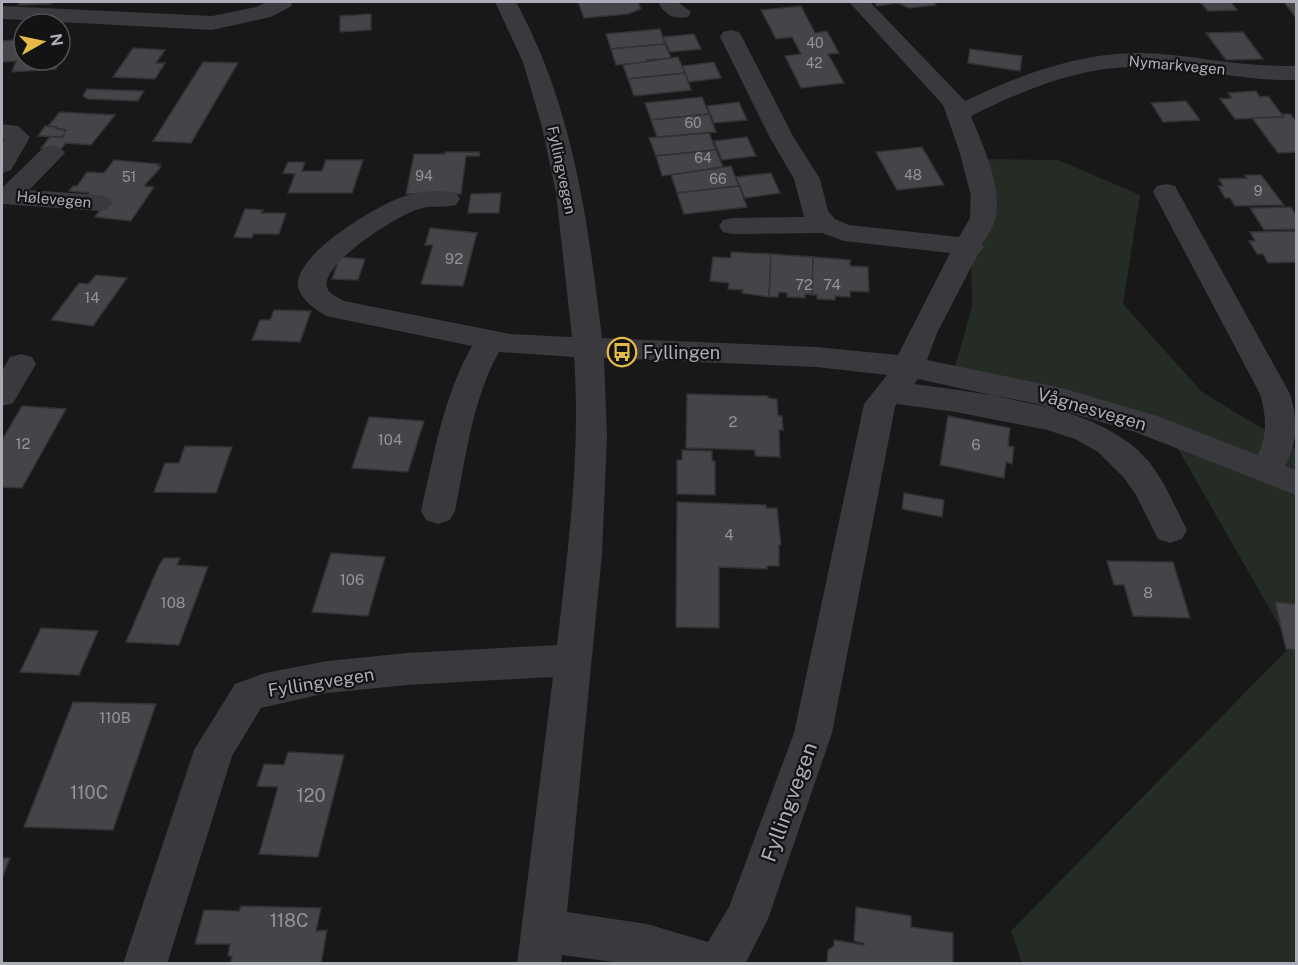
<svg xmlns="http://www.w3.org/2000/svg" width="1298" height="965" font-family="'Public Sans',sans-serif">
<rect width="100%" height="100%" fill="#181819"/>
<path fill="#242c25" d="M976 159 1058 160 1140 195 1123 304 1202 392 1296 449V963H1022L1011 931 1291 646 1173 440 952 377 972 307 970 199Z"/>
<g fill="#454549" stroke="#323235" stroke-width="1.5">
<path d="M20 2H52L51 4 18 5Z"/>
<path d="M578 2H638L641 9 628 14 584 18Z"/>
<path d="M874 2H933L936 5 909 8 898 3 877 6Z"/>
<path d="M1200 2H1239H1231L1237 10 1208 11Z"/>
<path d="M1284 2H1296V18Z"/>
<path d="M801 6 815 33 827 31 839 53 828 54 844 83 801 88 785 56 801 54 792 37 776 39 761 10Z"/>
<path d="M371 14V30L340 32V16Z"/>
<path d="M660 29 665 44 611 49 606 34Z"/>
<path d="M1243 32 1263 59 1226 60 1206 33Z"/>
<path d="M694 34 701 49 670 52 663 37Z"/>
<path d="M24 39V60H59L56 69 12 72 16 61 2 62V41Z"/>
<path d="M665 44 671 58 647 60 648 62 616 65 611 49Z"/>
<path d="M133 48 165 50 156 63H165L155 79 113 77Z"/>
<path d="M970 49 1022 56 1020 71 968 63Z"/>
<path d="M678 57 685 73 628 79 623 65Z"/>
<path d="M203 62 238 63 191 143 153 141Z"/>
<path d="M714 62 721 78 689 82 682 66Z"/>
<path d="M685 73 691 90 634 96 628 79Z"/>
<path d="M87 89 144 91 138 101 88 99 83 96Z"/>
<path d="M1256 91 1260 97 1268 96 1284 117 1235 119 1220 99 1232 98 1228 93Z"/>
<path d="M702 97 709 114 651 120 645 103Z"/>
<path d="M1186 101 1200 120 1163 122 1151 103Z"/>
<path d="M739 102 747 120 714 123 707 106Z"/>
<path d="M60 112 115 115 91 145 66 143 61 149 41 148 50 137H62L64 135H62L66 130 48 126Z"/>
<path d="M709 114 716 132 657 137 651 120Z"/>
<path d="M1282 114H1290L1296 121V152L1278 153 1252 118 1284 117Z"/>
<path d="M45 126 57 127 56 129 66 130 62 137 38 136Z"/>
<path d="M709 133 716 150 656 156 649 138Z"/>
<path d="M747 137 756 156 722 160 714 141Z"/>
<path d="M922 147 944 185 897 190 876 152Z"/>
<path d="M716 150 723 167 662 176 656 156Z"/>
<path d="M446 152H480L479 156H466L461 194H406L414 154H445Z"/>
<path d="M114 160 160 164 158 166 161 167 144 186 154 187 131 221 95 217 107 201 86 198 89 193 69 191 73 186H77L87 172 104 173Z"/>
<path d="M326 160H363L352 193H288L295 174 283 173 288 162H305L302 171H322Z"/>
<path d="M731 166 739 186 677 193 671 175Z"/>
<path d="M771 173 780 193 745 198 736 177Z"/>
<path d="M1245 175H1261L1284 205 1235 206 1230 198H1225L1218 186H1223L1219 179 1247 178Z"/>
<path d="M739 186 747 207 684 214 677 193Z"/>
<path d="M501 193 499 213H468L471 194Z"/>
<path d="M1291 207 1296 215V229L1264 230 1250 208Z"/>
<path d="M245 209 263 210 261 213H286L279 234H253L252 238 234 237Z"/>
<path d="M430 228 477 233 463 286 421 284 433 245H425Z"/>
<path d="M1296 231V262L1268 263 1263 254H1257L1249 241H1255L1250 232Z"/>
<path d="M731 252 771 254 769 297 742 293 743 290 728 289 729 283 710 281 713 257 731 258Z"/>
<path d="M771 254 813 257 812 295 805 294V298L787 297V293L779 292 778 297H769Z"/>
<path d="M340 257 365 259 358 280 332 279Z"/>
<path d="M813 257 850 260V266L868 267 869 292 850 291V297L835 296V300L817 299V295H812Z"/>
<path d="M96 275 127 278 93 326 51 320 79 283 88 284Z"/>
<path d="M274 310 311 311 300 342 252 340 260 320H270Z"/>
<path d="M687 394 768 396V398L777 399 778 416H782L783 430H779L780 457 755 456V450L686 448Z"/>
<path d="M22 406 66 409 22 488 2 487V440Z"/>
<path d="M948 416 1010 428 1008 446 1014 447 1012 464 1006 462 1004 478 940 465Z"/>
<path d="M369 417 424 421 408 472 352 468Z"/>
<path d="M185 446 232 447 216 493 154 492 165 463H179Z"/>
<path d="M682 450 712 451V461H715V495L677 494V460H682Z"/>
<path d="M904 493 944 500 942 517 902 509Z"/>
<path d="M677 502 766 505V508H777L781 545H779V566H767V569L719 567V628L676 627Z"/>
<path d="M331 553 385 557 368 616 312 612Z"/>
<path d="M164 558H180L177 565 208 567 179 645 126 642 159 565Z"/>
<path d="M1107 561 1173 562 1190 618 1133 616 1124 585H1114Z"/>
<path d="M1275 602 1296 604V650L1286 649Z"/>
<path d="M41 628 98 631 79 675 20 672Z"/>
<path d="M73 702 156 704 113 830 24 827Z"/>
<path d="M288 752 344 755 318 857 259 854 278 787 257 786 264 764 284 765Z"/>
<path d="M2 858H10L2 878Z"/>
<path d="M241 906 321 908 316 931 327 930 321 964H230L232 956H228L230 944H195L204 910 239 911Z"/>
<path d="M856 907 911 916V927L953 933V964H827L828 950 834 946V940L864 945V943L854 941Z"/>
</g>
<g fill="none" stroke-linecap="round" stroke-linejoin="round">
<g fill="#39393e" fill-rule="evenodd">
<path d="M267 2H293L290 7 271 17 212 30 2 19V6L212 16 256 7Z"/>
<path d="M495 2H516C573 106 588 221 602 338L816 347 898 355 950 253 844 241 822 233 732 234 723 232 719 226 723 220 732 218 804 217 794 179 769 136 720 37 723 32 731 30 739 32 742 37 793 136 820 179 828 211 835 219 849 225 959 237 970 218 971 196 959 150 943 105 849 2H870L965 101C1017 76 1073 55 1131 53 1164 52 1196 58 1228 62 1251 65 1273 66 1296 66V80H1279C1230 78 1181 66 1132 67 1075 68 1022 91 971 116 983 146 1001 183 996 215 995 225 987 236 982 245L984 247 978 254 937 333 927 360 1062 388 1157 416 1258 455C1268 433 1266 416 1260 394L1153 192 1157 186 1166 184 1175 186 1290 394C1298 421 1298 440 1285 466L1296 470V495L1135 432 1061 410 918 379 914 384C984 394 1102 404 1149 462 1165 482 1175 507 1187 530L1182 539 1170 543 1158 539 1136 495 1124 478 1098 452 1075 439 1047 430 956 412 897 404 895 407 832 733 768 919 745 964H628L562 955 561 964H517L553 677 407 685 327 693 261 708 232 756 167 964H123L194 750 235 684 265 673 327 661 407 653 557 645C568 550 581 452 574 357L499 352C472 400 466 458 455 511L450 520 438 524 426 520 421 511C434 455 443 397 472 346L326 316C315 309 301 300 298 287 293 255 376 206 402 197 419 191 439 189 456 193L460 199 456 205C444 208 431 205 419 209 399 214 320 264 327 287 328 294 339 298 344 301L510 334 572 337 556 193 542 127 523 62ZM604 358 816 367 887 375 864 404 794 733 729 907 708 942 647 924 567 912 602 554 607 436Z"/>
<path d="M658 2H678L691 12 688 17C673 20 664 14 658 2Z"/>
<path d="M2 124 18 126 30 137 11 170 2 173V144L4 139 2 138Z"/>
<path d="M52 145 61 148 65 153 29 190 99 195 108 197 112 203 108 209 99 211 2 204V188L43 148Z"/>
<path d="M21 354 32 357 36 364 13 403 2 406V371L10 357Z"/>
</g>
</g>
<defs>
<g id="bus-ring" transform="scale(1.5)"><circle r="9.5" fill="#131314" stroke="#e4bb45" stroke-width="1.5"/><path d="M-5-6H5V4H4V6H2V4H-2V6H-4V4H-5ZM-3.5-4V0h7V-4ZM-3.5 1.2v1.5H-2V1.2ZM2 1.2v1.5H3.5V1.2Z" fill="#e4bb45"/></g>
</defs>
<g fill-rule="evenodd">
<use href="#bus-ring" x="622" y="352"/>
</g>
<g text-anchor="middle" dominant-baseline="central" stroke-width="4.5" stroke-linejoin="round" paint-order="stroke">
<g font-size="14" fill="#92949c">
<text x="815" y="43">40</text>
<text x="814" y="63">42</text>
<text x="693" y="123">60</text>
<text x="703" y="158">64</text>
<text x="913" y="175">48</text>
<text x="424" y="176">94</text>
<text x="129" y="177">51</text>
<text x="718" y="179">66</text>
<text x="1258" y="191">9</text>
</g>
<g font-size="15" fill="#abaeb8" stroke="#131314">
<text transform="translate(1177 65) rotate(5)">Nymarkvegen</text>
<text transform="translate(562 170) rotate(78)">Fyllingvegen</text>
<text transform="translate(54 199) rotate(5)">Hølevegen</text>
</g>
<g font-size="15" fill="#92949c">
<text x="454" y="258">92</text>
<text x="804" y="284">72</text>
<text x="832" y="284">74</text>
<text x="92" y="297">14</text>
<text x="733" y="421">2</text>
<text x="390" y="439">104</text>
<text x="23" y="443">12</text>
<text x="976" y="444">6</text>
<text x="729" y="534">4</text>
<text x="352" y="579">106</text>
<text x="1148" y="592">8</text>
<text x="173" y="602">108</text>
<text x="115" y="717">110B</text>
</g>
<g font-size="18" fill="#abaeb8" stroke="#131314" text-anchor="start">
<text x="643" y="352">Fyllingen</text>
</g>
<g font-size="18" fill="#abaeb8" stroke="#131314">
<text transform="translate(1092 409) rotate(16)">Vågnesvegen</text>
<text transform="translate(321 682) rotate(-9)">Fyllingvegen</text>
</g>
<g font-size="18" fill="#92949c">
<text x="89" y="792">110C</text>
<text x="311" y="795">120</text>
<text x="289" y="920">118C</text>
</g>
<g font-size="21" fill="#abaeb8" stroke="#131314">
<text transform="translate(789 802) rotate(-70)">Fyllingvegen</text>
</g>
</g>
<rect width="1298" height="965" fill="none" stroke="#abaeb8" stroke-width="6"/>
<g transform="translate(42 42) rotate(81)"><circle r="28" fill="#131314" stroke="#505156" stroke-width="1.5"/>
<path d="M0-4.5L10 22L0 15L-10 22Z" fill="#e4bb45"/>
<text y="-9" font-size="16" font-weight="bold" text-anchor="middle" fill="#abaeb8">N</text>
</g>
</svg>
